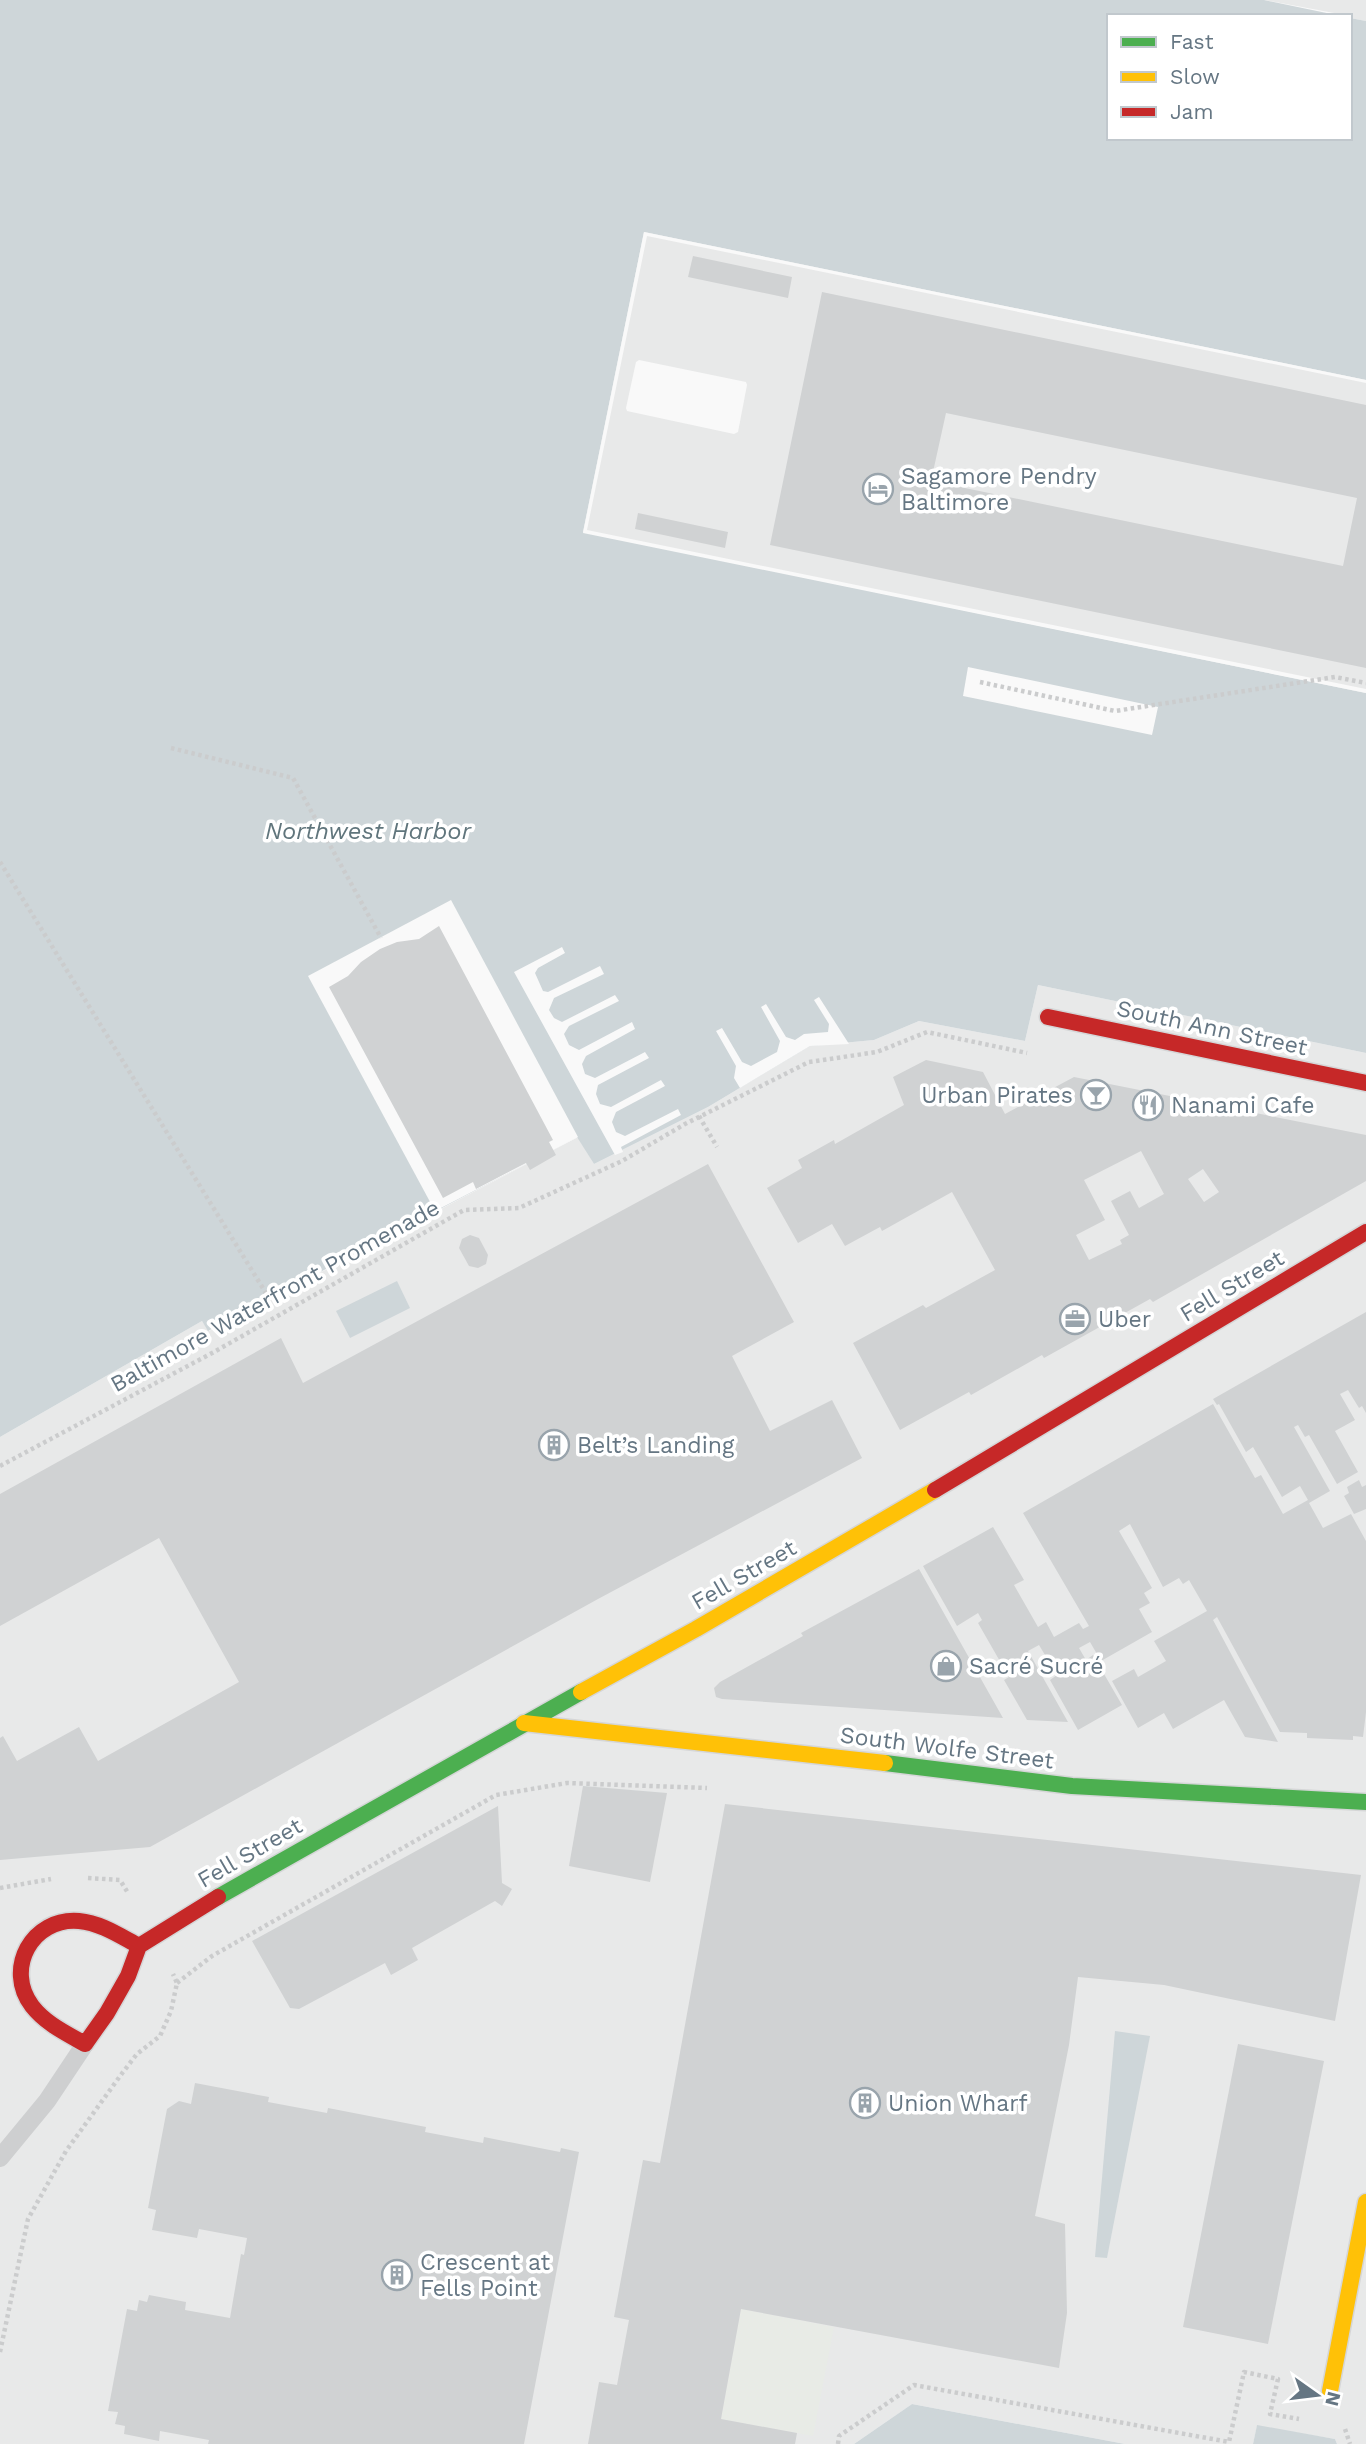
<svg xmlns="http://www.w3.org/2000/svg" width="1366" height="2444" font-family="'Work Sans',sans-serif">
<rect width="100%" height="100%" fill="#f9f9f9"/>
<g fill="#e8e9e9">
<path d="M1264 0H1366V21L1350 18V16Z"/>
<path d="M644 232 1366 380V693L583 533Z"/>
<path d="M1038 985 1366 1053V2444H1337L1335 2439 1257 2426 1253 2444H1125L912 2404 854 2444H0V1437L202 1321 209 1331 578 1137 594 1164 708 1107 810 1046 874 1040 919 1021 1025 1041Z"/>
</g>
<path fill="#e8ebe6" d="M741 2309 834 2327 813 2436 721 2419Z"/>
<g fill="#ced6d9">
<path d="M0 0H1264L1341 16H1109V138H1350V18L1366 21V380L644 232 583 532 1366 693V1053L1038 985 1025 1041 919 1021 874 1040 810 1046 708 1107 594 1164 577 1137 208 1331 202 1321 0 1437Z"/>
<path d="M397 1281 410 1308 350 1338 336 1311Z"/>
<path d="M1115 2031 1150 2036 1107 2258 1095 2257Z"/>
<path d="M912 2404 1125 2444H854Z"/>
<path d="M1257 2425 1335 2439 1337 2444H1253Z"/>
</g>
<g fill="#f9f9f9">
<path d="M644 232 1366 380V383L647 236 587 530 1366 689V693L583 533Z"/>
<path d="M639 360 746 382 747 385 738 432 734 434 627 411 626 408 636 362Z"/>
<path d="M968 667 1158 707 1152 735 963 696Z"/>
<path d="M451 900 578 1137 435 1211 308 976Z"/>
<path d="M562 947 565 953 538 968 535 973 543 991 548 992 600 966 604 974 554 998 549 1010 554 1018 562 1022 615 995 619 1001 569 1026 564 1034 569 1045 579 1050 632 1022 635 1029 586 1056 582 1064 585 1074 595 1078 645 1052 649 1058 598 1085 596 1094 600 1104 611 1107 661 1080 665 1086 616 1112 612 1122 616 1132 625 1136 678 1109 681 1115 621 1147 623 1152 615 1155 514 972Z"/>
<path d="M819 997 849 1044 810 1046 740 1088 734 1078 736 1066 716 1031 722 1028 742 1062 751 1066 777 1052 780 1041 761 1007 766 1004 786 1037 795 1040 804 1034 828 1032 829 1024 814 1000Z"/>
</g>
<g fill="#d0d2d3" fill-rule="evenodd">
<path d="M693 256 792 277 788 298 688 277Z"/>
<path d="M822 292 1366 405V668L770 545ZM946 413 1357 498 1343 566 931 481Z"/>
<path d="M638 513 728 532 725 548 635 529Z"/>
<path d="M439 926 553 1140 549 1142 556 1155 530 1170 526 1163 476 1189 473 1182 443 1198 329 987 348 976 361 962 380 949 397 942 419 939Z"/>
<path d="M926 1060 983 1072 1005 1114 1074 1077 1366 1135V1181L1153 1302 1150 1299 1044 1358 1042 1355 971 1395 969 1392 900 1430 853 1343 923 1305 926 1308 995 1270 952 1192 882 1231 880 1227 845 1246 832 1224 798 1243 767 1188 802 1168 798 1160 834 1140 835 1144 904 1105 893 1077ZM1141 1151 1164 1194 1139 1208 1130 1191 1111 1201 1129 1235 1120 1240 1122 1244 1089 1260 1076 1235 1105 1220 1084 1180ZM1203 1169 1219 1192 1204 1202 1188 1179Z"/>
<path d="M708 1164 794 1322 732 1356 770 1431 832 1400 862 1458 598 1599 150 1847 0 1860V1738L3 1736 17 1761 79 1727 98 1761 239 1682 159 1538 0 1626V1494L281 1338 303 1383Z"/>
<path d="M470 1235 479 1238 488 1255 486 1264 478 1268 469 1266 459 1248 462 1239Z"/>
<path d="M1366 1312V1413L1362 1406 1359 1408 1348 1390 1340 1394 1355 1420 1335 1431 1358 1472 1337 1484 1309 1435 1305 1437 1298 1425 1294 1427 1330 1491 1309 1503 1323 1528 1351 1514 1366 1541V1712L1363 1737 1353 1736V1740L1307 1738V1733L1280 1732 1217 1617 1213 1620 1278 1742 1245 1737 1224 1700 1173 1729 1164 1713 1138 1728 1112 1681 1134 1669 1138 1677 1166 1661 1154 1641 1207 1611 1189 1580 1183 1584 1179 1578 1163 1587 1130 1524 1119 1531 1152 1588 1144 1593 1150 1603 1139 1609 1152 1632 1101 1661 1090 1642 1079 1648 1086 1660 1093 1655 1122 1705 1078 1730 1050 1680 1057 1675 1039 1645 1028 1651 1068 1722 1027 1720 1004 1680 1009 1677 978 1623 982 1620 978 1613 957 1626 923 1566 993 1527 1024 1580 1014 1585 1038 1627 1046 1622 1054 1637 1079 1623 1083 1629 1089 1626 1023 1513 1213 1404 1255 1478 1261 1475 1283 1514 1308 1500 1300 1486 1282 1497 1253 1447 1246 1452 1219 1404 1217 1405 1213 1399Z"/>
<path d="M1359 1480 1362 1487 1366 1485V1509L1354 1514 1344 1496 1349 1493 1347 1487Z"/>
<path d="M919 1569 1003 1718 722 1699 716 1697 714 1688 720 1682 803 1636 801 1633Z"/>
<path d="M583 1786 667 1793 650 1882 569 1866Z"/>
<path d="M725 1804 1361 1875 1335 2021 1164 1985 1078 1977 1069 2045 1035 2216 1065 2224 1067 2313 1059 2368 741 2309 721 2419 797 2433 795 2444H588L599 2382 617 2385 629 2320 614 2317 643 2160 660 2163Z"/>
<path d="M498 1806 502 1883 512 1889 502 1906 495 1901 412 1948 418 1960 391 1975 385 1963 299 2009 290 2008 252 1941Z"/>
<path d="M1238 2044 1324 2061 1268 2344 1183 2327Z"/>
<path d="M195 2083 269 2097 268 2102 327 2113 328 2108 426 2127 425 2132 483 2143 484 2137 560 2152 561 2148 579 2152 524 2444H208L209 2440 160 2431 159 2441 124 2434 125 2426 115 2424 118 2412 108 2411 127 2309 137 2311 139 2300 147 2302 149 2295 186 2302 185 2310 230 2318 241 2254 244 2255 247 2238 199 2229 197 2238 152 2230 156 2210 148 2208 167 2109 179 2101 191 2104Z"/>
</g>
<g fill="none" stroke-linecap="round" stroke-linejoin="round">
<g stroke="#d5d6d7" stroke-width="19">
<g id="fast">
<path d="M885 1763 1072 1786 1366 1802"/>
<path d="M218 1897 581 1692"/>
</g>
</g>
<g stroke="#d5d6d7" stroke-width="19">
<g id="slow">
<path d="M581 1692 696 1629 935 1490"/>
<path d="M524 1723 885 1763"/>
<path d="M1330 2391 1366 2202"/>
</g>
</g>
<g stroke="#d5d6d7" stroke-width="19">
<g id="jam">
<path d="M1048 1017 1366 1083"/>
<path d="M935 1490 1366 1232"/>
<path d="M139 1946C120 1936 101 1923 79 1921 32 1917 4 1969 32 2006 46 2024 66 2033 85 2044L107 2013 128 1976 139 1946 218 1897"/>
</g>
</g>
<g stroke="#cbcccd" stroke-width="4.5" stroke-dasharray="3.5 3.5" stroke-linecap="butt">
<path d="M980 682 1115 711 1335 677 1366 683"/>
<path d="M171 748 293 778 381 938"/>
<path d="M0 862 269 1298"/>
<path d="M699 1116 717 1147"/>
<path d="M0 1466 214 1352 464 1210 519 1208 622 1161 685 1124 809 1062 877 1052 927 1032 1027 1053"/>
<path d="M88 1878 120 1880 128 1893"/>
<path d="M0 1888 51 1879"/>
<path d="M177 1983 212 1956 496 1795 567 1783 707 1788"/>
<path d="M0 2352 28 2219 66 2151 123 2072 137 2054 160 2036 171 2011 177 1983 173 1974"/>
<path d="M1345 2429 1350 2444"/>
<path d="M838 2444 839 2436 914 2385 1229 2442 1244 2372 1278 2379 1270 2414 1299 2419"/>
</g>
<path stroke="#cecfd0" stroke-width="18" d="M0 2158 47 2101 85 2044"/>
<use href="#fast" stroke="#4caf50" stroke-width="16"/>
<use href="#slow" stroke="#ffc107" stroke-width="16"/>
<use href="#jam" stroke="#c62828" stroke-width="16"/>
</g>
<defs>
<g id="hotel-ring" transform="scale(1.575)"><circle r="9.5" fill="#fff" stroke="#99a4ac" stroke-width="1.5"/><path d="M-6-4.5h1.5V1H6V5H4.5V3h-9V5H-6ZM-4 0a1.8 1.8 0 1 1 3.6 0ZM.5 0V-2.5h3Q6-2.5 6 0Z" fill="#99a4ac"/></g>
<g id="bar-ring" transform="scale(1.575)"><circle r="9.5" fill="#fff" stroke="#99a4ac" stroke-width="1.5"/><path d="M-6-5H6L.8 .8V4.5H3.5V6h-7V4.5H-.8V.8Z" fill="#99a4ac"/></g>
<g id="restaurant-ring" transform="scale(1.575)"><circle r="9.5" fill="#fff" stroke="#99a4ac" stroke-width="1.5"/><path d="M-5-6h1v4h1v-4h1v4h1v-4h1v5L-1.5 .5V6h-2V.5L-5-1ZM5-6V6H3V1.5H1.5Q1.5-4 5-6Z" fill="#99a4ac"/></g>
<g id="office-ring" transform="scale(1.575)"><circle r="9.5" fill="#fff" stroke="#99a4ac" stroke-width="1.5"/><path d="M-6-3h4V-5.5h4V-3h4V5H-6ZM-1-4.5V-3h2v-1.5ZM-6 0V1H6V0Z" fill="#99a4ac"/></g>
<g id="building-ring" transform="scale(1.575)"><circle r="9.5" fill="#fff" stroke="#99a4ac" stroke-width="1.5"/><path d="M-4-6H4V6H1V3H-1V6H-4ZM-2.5-4.3h1.7v1.8h-1.7ZM.8-4.3h1.7v1.8H.8ZM-2.5-1h1.7V.8h-1.7ZM.8-1h1.7V.8H.8Z" fill="#99a4ac"/></g>
<g id="shop-ring" transform="scale(1.575)"><circle r="9.5" fill="#fff" stroke="#99a4ac" stroke-width="1.5"/><path d="M-5-2.5h2.3a2.7 3.5 0 0 1 5.4 0H5L5.5 6h-11ZM-1.5-2.5h3a1.5 2.3 0 0 0-3 0Z" fill="#99a4ac"/></g>
</defs>
<g fill-rule="evenodd">
<use href="#hotel-ring" x="878" y="489"/>
<use href="#bar-ring" x="1096" y="1095"/>
<use href="#restaurant-ring" x="1148" y="1105"/>
<use href="#office-ring" x="1075" y="1319"/>
<use href="#building-ring" x="554" y="1445"/>
<use href="#shop-ring" x="946" y="1666"/>
<use href="#building-ring" x="865" y="2103"/>
<use href="#building-ring" x="397" y="2275"/>
</g>
<g text-anchor="middle" dominant-baseline="central" stroke-width="7" stroke-linejoin="round" paint-order="stroke">
<g font-size="23" fill="#657683" stroke="#fff" text-anchor="start">
<text x="901" y="476">Sagamore Pendry<tspan x="901" dy="26">Baltimore</tspan></text>
<text x="1073" y="1095" text-anchor="end">Urban Pirates</text>
<text x="1171" y="1105">Nanami Cafe</text>
<text x="1098" y="1319">Uber</text>
<text x="577" y="1445">Belt’s Landing</text>
<text x="969" y="1666">Sacré Sucré</text>
<text x="888" y="2103">Union Wharf</text>
<text x="420" y="2262">Crescent at<tspan x="420" dy="26">Fells Point</tspan></text>
</g>
<g font-size="23" fill="#657683" stroke="#fff">
<text transform="translate(1212 1028) rotate(12)">South Ann Street</text>
<text transform="translate(1232 1286) rotate(-31)">Fell Street</text>
<text transform="translate(275 1296) rotate(-29)">Baltimore Waterfront Promenade</text>
<text transform="translate(744 1575) rotate(-30)">Fell Street</text>
<text transform="translate(947 1748) rotate(7)">South Wolfe Street</text>
<text transform="translate(250 1853) rotate(-30)">Fell Street</text>
</g>
<g font-size="24" font-style="italic" fill="#60757c" stroke="#fff">
<text x="368" y="831">Northwest Harbor</text>
</g>
</g>
<rect x="1107" y="14" width="245" height="126" fill="#ffffff" stroke="#c1c8cd" stroke-width="2"/>
<rect x="1121" y="37" width="35" height="10" fill="#4caf50" stroke="#c1c8cd" stroke-width="2"/>
<text x="1170" y="49" font-size="21" fill="#657683">Fast</text>
<rect x="1121" y="72" width="35" height="10" fill="#ffc107" stroke="#c1c8cd" stroke-width="2"/>
<text x="1170" y="84" font-size="21" fill="#657683">Slow</text>
<rect x="1121" y="107" width="35" height="10" fill="#c62828" stroke="#c1c8cd" stroke-width="2"/>
<text x="1170" y="119" font-size="21" fill="#657683">Jam</text>
<g transform="translate(1317 2395) rotate(104)" stroke="#ffffff" stroke-width="5" paint-order="stroke">
<path d="M0-5L12 26L0 18L-12 26Z" fill="#657683"/>
<text y="-10" font-size="19" font-weight="bold" text-anchor="middle" fill="#657683">N</text>
</g>
</svg>
